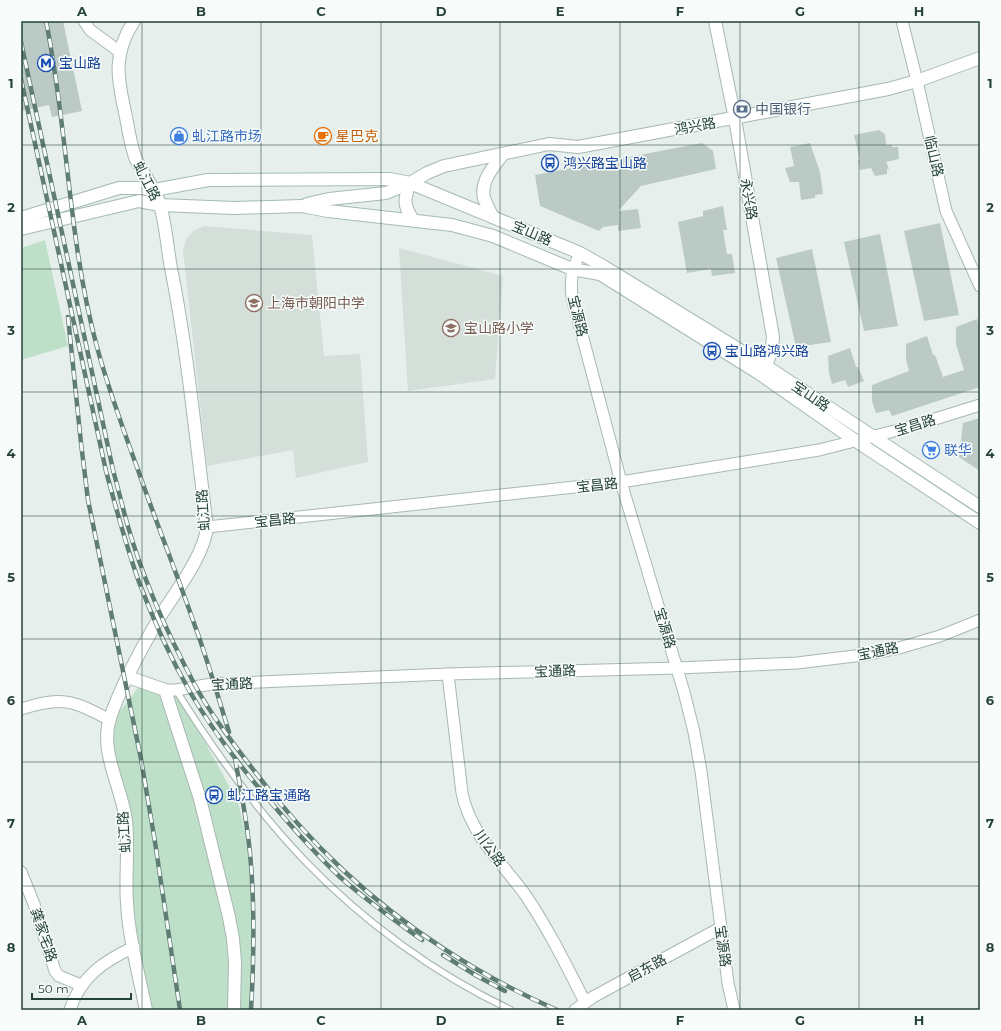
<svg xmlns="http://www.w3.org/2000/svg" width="1001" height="1031" font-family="Montserrat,'Noto Sans SC',sans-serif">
<rect width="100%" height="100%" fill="#e6efeb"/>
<g fill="#d4dfda">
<path d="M204 226 312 235 324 356 360 354 368 462 296 478 293 450 207 466 183 251 186 239 193 231Z"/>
<path d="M399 248 503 276 495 379 408 391Z"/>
</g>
<g fill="#bfe0c8">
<path d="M45 240 68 346 21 360V248Z"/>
<path d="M138 688 176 690 238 802 250 853 254 915 251 1010H152L131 902 112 746 116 716Z"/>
</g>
<g fill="#bbcac4">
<path d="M21 21H63L82 111 52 117 49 105 21 111Z"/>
<path d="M879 130 885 134 886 145H892V147H898L899 159 886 162 889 169H887V174L875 176 871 168 860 170 858 160H860L854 135Z"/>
<path d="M702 143 713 151 716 169 641 186 618 211 638 209 641 228 618 231V225L603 227 599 231 540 206 535 175Z"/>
<path d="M810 143 820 172 823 194 815 195V198L801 200 799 182H790L785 168 794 166 790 147Z"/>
<path d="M723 206 727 230H723L727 254H732L735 273 712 276 711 269 687 273 678 222 703 216V211Z"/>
<path d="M940 223 959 315 924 321 904 231Z"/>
<path d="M880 234 898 326 864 331 844 242Z"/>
<path d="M812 249 831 342 796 347 776 258Z"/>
<path d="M977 319 980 329V387L892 416 889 410 876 413 872 401V385L909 371 906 359V344L927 336 933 355H935L943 377 964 370 956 344V327Z"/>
<path d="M850 348 856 367H858L864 381 848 387 845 380 832 384 829 373 828 356Z"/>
<path d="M980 418V471L959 457 963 423Z"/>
</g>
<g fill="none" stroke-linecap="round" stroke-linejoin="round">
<g stroke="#a8b8b2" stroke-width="8">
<path id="service" d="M176 690C214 751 256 810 306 862 364 922 435 974 511 1010"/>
</g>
<g stroke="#a8b8b2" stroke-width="13">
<g id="minor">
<path d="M84 21 90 30 120 52"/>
<path d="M902 21 917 81 946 211 980 286"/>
<path d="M580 253C572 270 570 279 572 297L621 482 684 692 694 732 701 771 728 983 734 1010"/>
<path d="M207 527 621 482 819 450 906 428 980 405"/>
<path d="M448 674 462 793C470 833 501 862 524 893 548 928 566 965 585 1002"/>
<path d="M165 690H176L212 684 448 674 677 668 797 663 863 655 899 648 940 636 980 620"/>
<path d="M21 709C63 696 72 700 110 720"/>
<path d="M21 872 34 904 55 971 59 976 81 985"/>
<path d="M70 1010C80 977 104 961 134 947"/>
<path d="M575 1010 593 997 720 928"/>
</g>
</g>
<g stroke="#a8b8b2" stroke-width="14">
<g id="tertiary">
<path d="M134 21C113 53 117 77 125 112 128 127 130 142 135 157 142 173 155 188 160 205 166 225 167 247 171 268 188 353 196 441 207 527 204 556 176 591 161 615 142 647 122 683 110 718 99 752 122 787 126 821 129 848 125 876 127 903 129 939 139 975 146 1010"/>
<path d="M715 21 735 119 773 337C772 352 769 361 761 373"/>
<path d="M492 216C490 211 486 204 484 198 480 181 493 168 502 155"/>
<path d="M413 220C403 205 404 199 410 183L427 173 444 166 549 144 578 147 888 89 917 81 980 58"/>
<path d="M128 677 165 690 200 799 229 917 233 939 235 962 234 1010"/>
</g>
</g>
<g stroke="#a4bbb3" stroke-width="14">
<g id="secondary">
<path d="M307 204 329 199 386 193 410 183"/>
<path d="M21 218 119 188H141L154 190 208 180 390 179 410 183 580 253 603 266 766 366 980 507"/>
<path d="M21 229 139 201 160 205 234 208 302 206 328 211 452 225 493 236 572 269 600 274 760 374 856 441 980 523"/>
</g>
</g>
<use href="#service" stroke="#fff" stroke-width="5.5"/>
<use href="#minor" stroke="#fff" stroke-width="11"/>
<use href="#tertiary" stroke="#fff" stroke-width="12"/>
<use href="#secondary" stroke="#fff" stroke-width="12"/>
<g stroke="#5f7d75" stroke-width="4.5">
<g id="rail">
<path d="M46 21C68 129 68 240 97 347 108 388 123 429 138 470 156 522 177 574 195 626 208 661 218 697 229 732"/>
<path d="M21 42 113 470C118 488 122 505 127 523 143 580 168 635 196 687 212 716 232 742 252 768 280 805 311 840 344 871 405 928 481 977 557 1010"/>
<path d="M21 79 106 471C116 508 126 546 139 582 153 619 170 657 190 692 215 735 247 775 280 813 299 835 319 857 340 877 366 900 394 920 422 940"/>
<path d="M68 317 81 443 88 500 141 759 155 842 180 1010"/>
<path d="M235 759C241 790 247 822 250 853 255 905 254 958 251 1010"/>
<path d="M443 955 477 976 505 991"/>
</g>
</g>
<use href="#rail" stroke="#f7fbf9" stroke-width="3" stroke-dasharray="9" stroke-linecap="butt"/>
</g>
<path fill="none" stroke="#24423a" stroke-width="1" stroke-opacity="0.55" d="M142 21V1010M261 21V1010M381 21V1010M500 21V1010M620 21V1010M740 21V1010M859 21V1010M21 145H980M21 269H980M21 392H980M21 516H980M21 639H980M21 762H980M21 886H980"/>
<defs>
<g id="metro-ring" transform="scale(0.9)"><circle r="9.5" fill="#f7fbf9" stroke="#1a4fb4" stroke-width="1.5"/><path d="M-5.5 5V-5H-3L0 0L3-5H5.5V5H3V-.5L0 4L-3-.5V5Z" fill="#1a4fb4"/></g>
<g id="bank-ring" transform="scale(0.9)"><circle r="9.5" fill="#f7fbf9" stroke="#5c6f8a" stroke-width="1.5"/><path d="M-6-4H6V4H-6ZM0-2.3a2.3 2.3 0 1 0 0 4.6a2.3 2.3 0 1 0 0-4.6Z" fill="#5c6f8a"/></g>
<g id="shop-ring" transform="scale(0.9)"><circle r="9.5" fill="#f7fbf9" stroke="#3f7fe0" stroke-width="1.5"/><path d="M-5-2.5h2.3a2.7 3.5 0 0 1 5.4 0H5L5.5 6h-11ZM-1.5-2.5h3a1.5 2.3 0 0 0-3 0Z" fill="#3f7fe0"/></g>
<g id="cafe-ring" transform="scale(0.9)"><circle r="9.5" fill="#f7fbf9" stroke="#e8710a" stroke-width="1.5"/><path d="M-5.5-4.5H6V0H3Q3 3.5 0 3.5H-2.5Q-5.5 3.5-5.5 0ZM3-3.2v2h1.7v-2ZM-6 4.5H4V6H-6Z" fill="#e8710a"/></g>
<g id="bus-ring" transform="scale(0.9)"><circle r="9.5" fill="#f7fbf9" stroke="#1a4fb4" stroke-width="1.5"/><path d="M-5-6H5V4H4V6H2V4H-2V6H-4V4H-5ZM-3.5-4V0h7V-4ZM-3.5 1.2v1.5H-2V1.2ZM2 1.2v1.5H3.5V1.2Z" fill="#1a4fb4"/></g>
<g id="school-ring" transform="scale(0.9)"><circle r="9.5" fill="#f7fbf9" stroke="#8d6e63" stroke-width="1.5"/><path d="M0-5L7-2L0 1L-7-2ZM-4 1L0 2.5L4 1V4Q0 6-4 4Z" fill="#8d6e63"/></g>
<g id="supermarket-ring" transform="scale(0.9)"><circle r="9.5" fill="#f7fbf9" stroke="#3f7fe0" stroke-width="1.5"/><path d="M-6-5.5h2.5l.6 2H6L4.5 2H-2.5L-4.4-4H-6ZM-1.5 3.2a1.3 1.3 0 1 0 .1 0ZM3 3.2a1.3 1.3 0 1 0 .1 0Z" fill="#3f7fe0"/></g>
</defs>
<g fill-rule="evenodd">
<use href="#metro-ring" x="46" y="63"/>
<use href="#bank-ring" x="742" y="109"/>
<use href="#shop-ring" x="179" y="136"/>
<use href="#cafe-ring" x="323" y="136"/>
<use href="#bus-ring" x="550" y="163"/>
<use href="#school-ring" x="254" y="303"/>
<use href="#school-ring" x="451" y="328"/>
<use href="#bus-ring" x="712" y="351"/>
<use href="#supermarket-ring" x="931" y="450"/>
<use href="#bus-ring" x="214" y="795"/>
</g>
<g text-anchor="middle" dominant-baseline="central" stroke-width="3" stroke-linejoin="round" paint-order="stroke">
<g font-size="14" fill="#164399" stroke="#f7fbf9" text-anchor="start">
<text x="59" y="63">宝山路</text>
<text x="563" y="163">鸿兴路宝山路</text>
<text x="725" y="351">宝山路鸿兴路</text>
<text x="227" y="795">虬江路宝通路</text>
</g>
<g font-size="14" fill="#4e5e75" stroke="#f7fbf9" text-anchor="start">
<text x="755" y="109">中国银行</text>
</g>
<g font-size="14" fill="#24423a" stroke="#f7fbf9">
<text transform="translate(695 126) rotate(-10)">鸿兴路</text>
<text transform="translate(934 156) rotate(77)">临山路</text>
<text transform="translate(147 181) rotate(63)">虬江路</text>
<text transform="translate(749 199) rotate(80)">永兴路</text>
<text transform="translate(532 233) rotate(23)">宝山路</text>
<text transform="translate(578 316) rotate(76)">宝源路</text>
<text transform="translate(811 396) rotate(34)">宝山路</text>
<text transform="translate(915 425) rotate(-17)">宝昌路</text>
<text transform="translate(597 485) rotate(-6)">宝昌路</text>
<text transform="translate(203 510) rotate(-94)">虬江路</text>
<text transform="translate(275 520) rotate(-6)">宝昌路</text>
<text transform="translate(665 628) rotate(73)">宝源路</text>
<text transform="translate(878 651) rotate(-11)">宝通路</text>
<text transform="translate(555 671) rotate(-2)">宝通路</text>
<text transform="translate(232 684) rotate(-3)">宝通路</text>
<text transform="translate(124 832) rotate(-94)">虬江路</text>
<text transform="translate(490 848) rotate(54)">川公路</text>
<text transform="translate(44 935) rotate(72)">龚家宅路</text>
<text transform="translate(723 946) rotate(82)">宝源路</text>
<text transform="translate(647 968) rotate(-29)">启东路</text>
</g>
<g font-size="14" fill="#366cbe" stroke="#f7fbf9" text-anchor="start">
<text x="192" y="136">虬江路市场</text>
<text x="944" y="450">联华</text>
</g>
<g font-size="14" fill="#c56008" stroke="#f7fbf9" text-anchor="start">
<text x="336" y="136">星巴克</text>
</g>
<g font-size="14" fill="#785e54" stroke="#f7fbf9" text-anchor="start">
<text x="267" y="303">上海市朝阳中学</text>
<text x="464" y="328">宝山路小学</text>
</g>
</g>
<rect width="1001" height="1031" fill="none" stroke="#f7fbf9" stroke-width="44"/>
<path d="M32 993v6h99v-6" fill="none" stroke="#24423a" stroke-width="2"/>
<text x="38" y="993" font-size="12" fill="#24423a" stroke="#f7fbf9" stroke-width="3" paint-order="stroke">50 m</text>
<rect x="22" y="22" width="957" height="987" fill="none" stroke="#24423a" stroke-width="1.5"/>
<g font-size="13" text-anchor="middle" font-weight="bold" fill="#24423a">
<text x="82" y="16">A</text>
<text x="201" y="16">B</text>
<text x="321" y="16">C</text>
<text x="441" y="16">D</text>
<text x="560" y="16">E</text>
<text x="680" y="16">F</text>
<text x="800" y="16">G</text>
<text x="919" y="16">H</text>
<text x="11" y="88">1</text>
<text x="990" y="88">1</text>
<text x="11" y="212">2</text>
<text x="990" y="212">2</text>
<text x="11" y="335">3</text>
<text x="990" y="335">3</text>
<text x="11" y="458">4</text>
<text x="990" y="458">4</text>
<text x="11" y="582">5</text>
<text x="990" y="582">5</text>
<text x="11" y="705">6</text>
<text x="990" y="705">6</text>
<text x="11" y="828">7</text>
<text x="990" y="828">7</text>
<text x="11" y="952">8</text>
<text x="990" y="952">8</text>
<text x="82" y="1025">A</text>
<text x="201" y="1025">B</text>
<text x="321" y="1025">C</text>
<text x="441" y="1025">D</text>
<text x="560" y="1025">E</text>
<text x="680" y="1025">F</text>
<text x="800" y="1025">G</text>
<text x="919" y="1025">H</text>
</g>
</svg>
